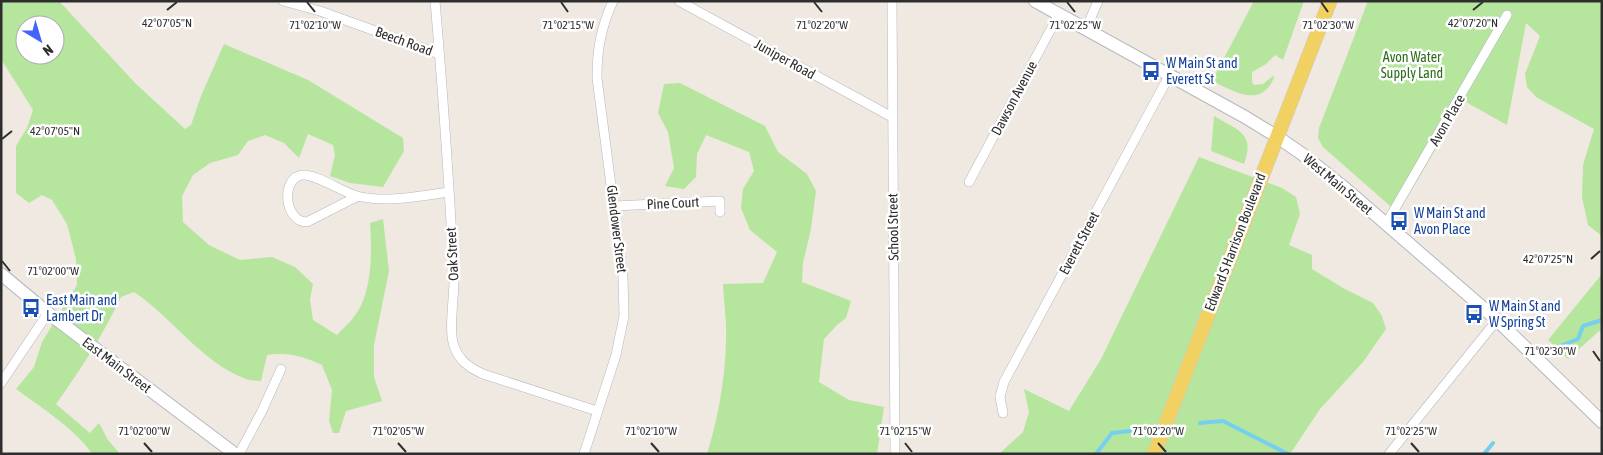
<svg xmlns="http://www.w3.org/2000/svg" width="1603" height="455" font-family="'Asap Condensed',sans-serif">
<rect width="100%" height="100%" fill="#efe9e1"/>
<g fill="#b6e59e" fill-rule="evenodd">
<path d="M1 1H59L136 84 185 129 191 125 201 96 224 44 308 80 403 138 404 151 383 187 350 183 330 176 335 155 333 145 308 134 299 158 284 143 265 135 248 141 238 155 210 163 193 175 182 196 183 222 209 245 240 260 272 257 295 267 313 284 310 299 313 320 337 335C342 329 349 324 353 318 373 294 372 252 370 223L383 219 389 271 374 345V377L382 401 346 411 339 433H333L329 421 332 390 322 365C302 356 289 352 267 355L261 381C256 380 250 381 246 379 201 362 173 318 134 292L121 297C103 335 81 369 56 404L90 433 99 423 108 440 120 454H92C78 431 38 405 16 389L34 367 42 342 77 285 76 259 67 224 52 200 42 195 29 203 16 193V146L27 128 33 110 1 59ZM25 25H55V55H25Z"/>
<path d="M1254 1H1304L1283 60 1275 55 1266 64 1252 72V82L1254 85 1263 84 1273 76 1274 78C1260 109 1234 91 1212 81Z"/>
<path d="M1368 1H1602V236L1588 225 1582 197 1583 165 1594 129 1536 97 1527 87 1525 74 1540 36 1526 23 1507 125 1464 101 1398 213 1323 147 1318 138 1319 128Z"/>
<path d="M680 83 765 126 778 152 807 174 816 191 811 229 803 263 802 282 851 301 846 318 837 325 824 339 819 382 849 400 884 407 877 454H707C718 418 725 380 726 342 727 323 724 303 723 284L763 283 777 252 750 230 741 208 743 189 754 171 749 152 706 135 697 154 696 177 684 189 665 186 674 168 668 132 658 113 664 84Z"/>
<path d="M1214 116C1237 130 1256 133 1244 164L1211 151Z"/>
<path d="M1199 157 1282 188 1296 197 1300 214 1289 245 1312 255V269L1343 288 1373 303 1382 316 1386 329 1363 362 1320 409 1290 454H999L1023 432 1029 412 1024 389 1069 411 1101 359Z"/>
<path d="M1602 274V332L1599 331 1568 359 1548 340Z"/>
</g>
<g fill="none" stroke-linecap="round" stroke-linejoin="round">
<g stroke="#75cff0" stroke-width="4">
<path d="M1555 348 1578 339 1583 326 1602 320"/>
<path d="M1200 423 1223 421 1288 454"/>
<path d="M1096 454 1112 433 1139 430"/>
<path d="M1484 454 1493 443"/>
</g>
<g stroke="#b4b7c1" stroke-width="10">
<g id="street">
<path d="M283 1 320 11 439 54"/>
<path d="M435 1C443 92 449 183 454 274 455 295 448 328 454 346 459 361 470 368 483 374L597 411"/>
<path d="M679 1 892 117"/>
<path d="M892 1 895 454"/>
<path d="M1086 29 1098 1"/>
<path d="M969 182 1059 14"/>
<path d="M358 196 307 222C284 222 280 177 303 175 316 174 342 192 357 196 383 203 422 196 448 192"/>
<path d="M614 206 720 201V212"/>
<path d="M1386 224 1507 15"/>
<path d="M1 383 48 313"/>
<path d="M1003 413 1000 397 1004 382 1169 76"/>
<path d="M239 454 262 411 281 369"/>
<path d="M584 454 616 355 624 316 623 277 597 78C597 49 601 28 613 1"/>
<path d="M1389 454 1497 320"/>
</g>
</g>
<g stroke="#b4b7c1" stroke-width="14">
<g id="secondary">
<path d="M1035 1 1245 117 1276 136 1302 154 1347 190 1497 320 1602 422"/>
<path d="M1 274 48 313 235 454"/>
</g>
</g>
<g stroke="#c9c9c9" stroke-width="15">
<path id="primary" d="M1154 454 1330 1"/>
</g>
<use href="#street" stroke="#fff" stroke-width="9"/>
<use href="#secondary" stroke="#fff" stroke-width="12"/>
<use href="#primary" stroke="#f2d163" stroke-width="14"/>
</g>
<path fill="none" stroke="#2e2e2e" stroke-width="2" d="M307 2 315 12M561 2 568 12M814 2 822 12M1067 2 1075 12M1321 2 1328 12M167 10 177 2M1473 10 1483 2M2 139 12 131M1591 259 1600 251M2 261 10 271M1593 351 1600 361M144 443 152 452M398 443 406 452M651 443 659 452M905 443 912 452M1158 443 1166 452M1411 443 1419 452"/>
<defs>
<g id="bus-bare" transform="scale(1.5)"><path d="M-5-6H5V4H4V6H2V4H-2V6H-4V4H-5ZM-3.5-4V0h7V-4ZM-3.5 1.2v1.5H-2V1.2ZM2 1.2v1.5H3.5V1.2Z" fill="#1a4fb4" stroke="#fff" stroke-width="2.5" paint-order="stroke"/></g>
</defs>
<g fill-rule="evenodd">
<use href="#bus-bare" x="1151" y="71"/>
<use href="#bus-bare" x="1399" y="221"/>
<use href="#bus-bare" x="31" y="308"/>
<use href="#bus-bare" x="1474" y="314"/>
</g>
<g text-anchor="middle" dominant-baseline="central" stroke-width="5" stroke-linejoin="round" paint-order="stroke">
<g font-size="14" fill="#2e2e2e" stroke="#fff">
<text transform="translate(404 41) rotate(20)">Beech Road</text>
<text transform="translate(785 59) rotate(29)">Juniper Road</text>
<text transform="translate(1014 98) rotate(-62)">Dawson Avenue</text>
<text transform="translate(1447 120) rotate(-60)">Avon Place</text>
<text transform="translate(1338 184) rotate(40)">West Main Street</text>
<text transform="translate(673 203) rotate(-3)">Pine Court</text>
<text transform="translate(893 227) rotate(-91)">School Street</text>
<text transform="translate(617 229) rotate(83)">Glendower Street</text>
<text transform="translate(1235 242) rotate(-69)">Edward S Harrison Boulevard</text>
<text transform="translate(1079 243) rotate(-62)">Everett Street</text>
<text transform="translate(452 254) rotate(-93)">Oak Street</text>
<text transform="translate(117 365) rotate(37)">East Main Street</text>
</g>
<g font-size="14" fill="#2c6e1b" stroke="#fff">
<text x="1412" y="57">Avon Water<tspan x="1412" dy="16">Supply Land</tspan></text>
</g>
<g font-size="14" fill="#164399" stroke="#fff" text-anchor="start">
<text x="1166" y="63">W Main St and<tspan x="1166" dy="16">Everett St</tspan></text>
<text x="1414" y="213">W Main St and<tspan x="1414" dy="16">Avon Place</tspan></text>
<text x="46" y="300">East Main and<tspan x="46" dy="16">Lambert Dr</tspan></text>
<text x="1489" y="306">W Main St and<tspan x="1489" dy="16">W Spring St</tspan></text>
</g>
</g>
<g font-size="12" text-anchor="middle" fill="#2e2e2e" stroke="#fff" stroke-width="5" stroke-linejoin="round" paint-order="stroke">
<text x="167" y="27">42°07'05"N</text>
<text x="1473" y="27">42°07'20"N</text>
<text x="315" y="29">71°02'10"W</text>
<text x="568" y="29">71°02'15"W</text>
<text x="822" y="29">71°02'20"W</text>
<text x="1075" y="29">71°02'25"W</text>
<text x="1328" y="29">71°02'30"W</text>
<text x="55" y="135">42°07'05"N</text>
<text x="1548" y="263">42°07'25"N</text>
<text x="53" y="275">71°02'00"W</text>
<text x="1550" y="355">71°02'30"W</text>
<text x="144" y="435">71°02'00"W</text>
<text x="398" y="435">71°02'05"W</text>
<text x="651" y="435">71°02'10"W</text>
<text x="905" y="435">71°02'15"W</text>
<text x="1158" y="435">71°02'20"W</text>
<text x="1411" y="435">71°02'25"W</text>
</g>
<rect width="1603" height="455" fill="none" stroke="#2e2e2e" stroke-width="5"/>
<g transform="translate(40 40) rotate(142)"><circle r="24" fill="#ffffff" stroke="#ababab"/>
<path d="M0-4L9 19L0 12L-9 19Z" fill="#4264fb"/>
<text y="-8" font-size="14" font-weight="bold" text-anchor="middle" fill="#2e2e2e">N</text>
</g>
</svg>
